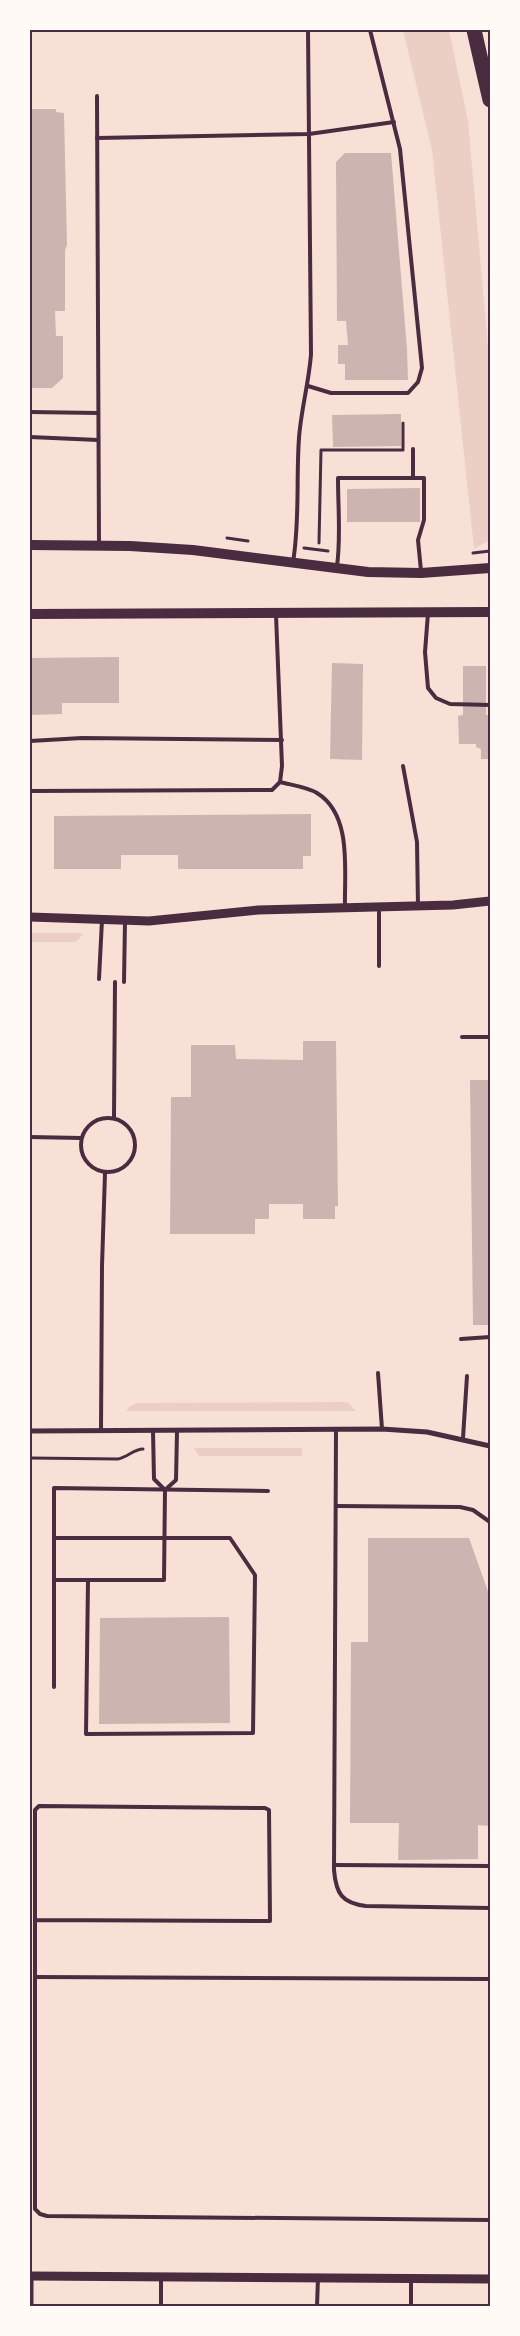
<svg xmlns="http://www.w3.org/2000/svg" width="520" height="2336" font-family="'Roboto Serif',serif">
<rect width="100%" height="100%" fill="#f7e1d7"/>
<g fill="#ebcfc5">
<path d="M403 30H449L468 121 490 370V540L474 549 432 150Z"/>
<path d="M30 933H79L83 934 76 942H30Z"/>
<path d="M347 1402 356 1411H126L130 1406 138 1403Z"/>
<path d="M194 1448H302V1456H199Z"/>
</g>
<g fill="#ccb4b1">
<path d="M30 109H56V112L64 113 67 245 65 250V311H55L56 336H63V378L52 388H30Z"/>
<path d="M345 153H391L407 349 408 380H345V364H338V345H348L346 321H337L336 162Z"/>
<path d="M401 414V446L333 447 332 415Z"/>
<path d="M420 488V522H347V489Z"/>
<path d="M119 657V703H62V714L30 715V658Z"/>
<path d="M332 663 363 664 362 760 330 759Z"/>
<path d="M463 666H486V715H490V759H481V749L476 747V744H459L458 716 463 715Z"/>
<path d="M311 814V856H303V869H178V855H121V869H54V816Z"/>
<path d="M303 1041H336L338 1206H335V1219H303V1204H269V1219H255V1234H170L171 1097H191V1045H235L236 1059 303 1060Z"/>
<path d="M470 1080H490V1325H473Z"/>
<path d="M368 1538H469L490 1597V1826L478 1825V1859L398 1860 399 1823H350L351 1642H368Z"/>
<path d="M229 1617 230 1723 99 1724 100 1618Z"/>
</g>
<g fill="none" stroke-linecap="round" stroke-linejoin="round">
<g stroke="#4a2c40" stroke-width="3">
<path d="M227 538 248 541"/>
<path d="M319 543 321 450H403V423"/>
<path d="M304 548 328 551"/>
<path d="M473 553 490 551"/>
<path d="M30 1458 118 1459C128 1457 134 1449 143 1449"/>
</g>
<g stroke="#4a2c40" stroke-width="4">
<path d="M97 96 99 546"/>
<path d="M97 138 309 134 394 122"/>
<path d="M308 386 331 393H408L418 382 422 368 400 149 370 30"/>
<path d="M30 412 98 413"/>
<path d="M30 437 98 440"/>
<path d="M413 449V478"/>
<path d="M293 562C300 521 296 479 299 438 301 410 309 382 311 354L308 30"/>
<path d="M337 566C341 538 338 508 338 478H424V520L418 540 421 571"/>
<path d="M428 613 425 652 428 688 436 698 450 704 490 705"/>
<path d="M30 741 82 738 282 740"/>
<path d="M403 766 417 842 418 906"/>
<path d="M280 782C291 785 307 787 317 793 353 815 344 872 345 908"/>
<path d="M30 791 272 790 280 782 282 766 276 615"/>
<path d="M379 908V966"/>
<path d="M99 979 102 920"/>
<path d="M124 982 125 921"/>
<path d="M462 1037H490"/>
<circle cx="108" cy="1145" r="27"/>
<path d="M114 1118 115 982"/>
<path d="M30 1137 81 1138"/>
<path d="M461 1339 490 1337"/>
<path d="M378 1373 382 1429"/>
<path d="M336 1430 334 1870C336 1894 342 1903 366 1906L490 1908"/>
<path d="M101 1431 102 1266 105 1173"/>
<path d="M153 1431 154 1479 165 1490 176 1480 177 1432"/>
<path d="M463 1438 467 1376"/>
<path d="M336 1506 460 1507 473 1510 490 1522"/>
<path d="M54 1538H230L255 1575 253 1733 86 1734 88 1580"/>
<path d="M54 1580H164L165 1490"/>
<path d="M54 1687V1488L268 1491"/>
<path d="M334 1865 490 1866"/>
<path d="M35 1920 270 1921 269 1810 265 1808 39 1806 35 1810V2209L40 2214 47 2216 490 2220"/>
<path d="M35 1977 490 1979"/>
<path d="M161 2277V2306"/>
<path d="M411 2278V2306"/>
<path d="M317 2306 318 2278"/>
</g>
<g stroke="#4a2c40" stroke-width="5">
<path d="M30 1431 382 1429 427 1432 490 1446"/>
<path d="M31 2306V2276"/>
</g>
<g stroke="#4a2c40" stroke-width="9">
<path d="M30 917 149 921 258 910 453 905 490 901"/>
<path d="M30 2276 490 2279"/>
</g>
<g stroke="#4a2c40" stroke-width="10">
<path d="M30 545 130 546 193 550 368 572 421 573 490 568"/>
<path d="M30 614 490 612"/>
</g>
<path stroke="#4a2c40" stroke-width="15" d="M474 30 490 100"/>
</g>
<rect width="520" height="2336" fill="none" stroke="#fffaf5" stroke-width="62"/>
<rect x="31" y="31" width="458" height="2274" fill="none" stroke="#4a2c40" stroke-width="2"/>
</svg>
